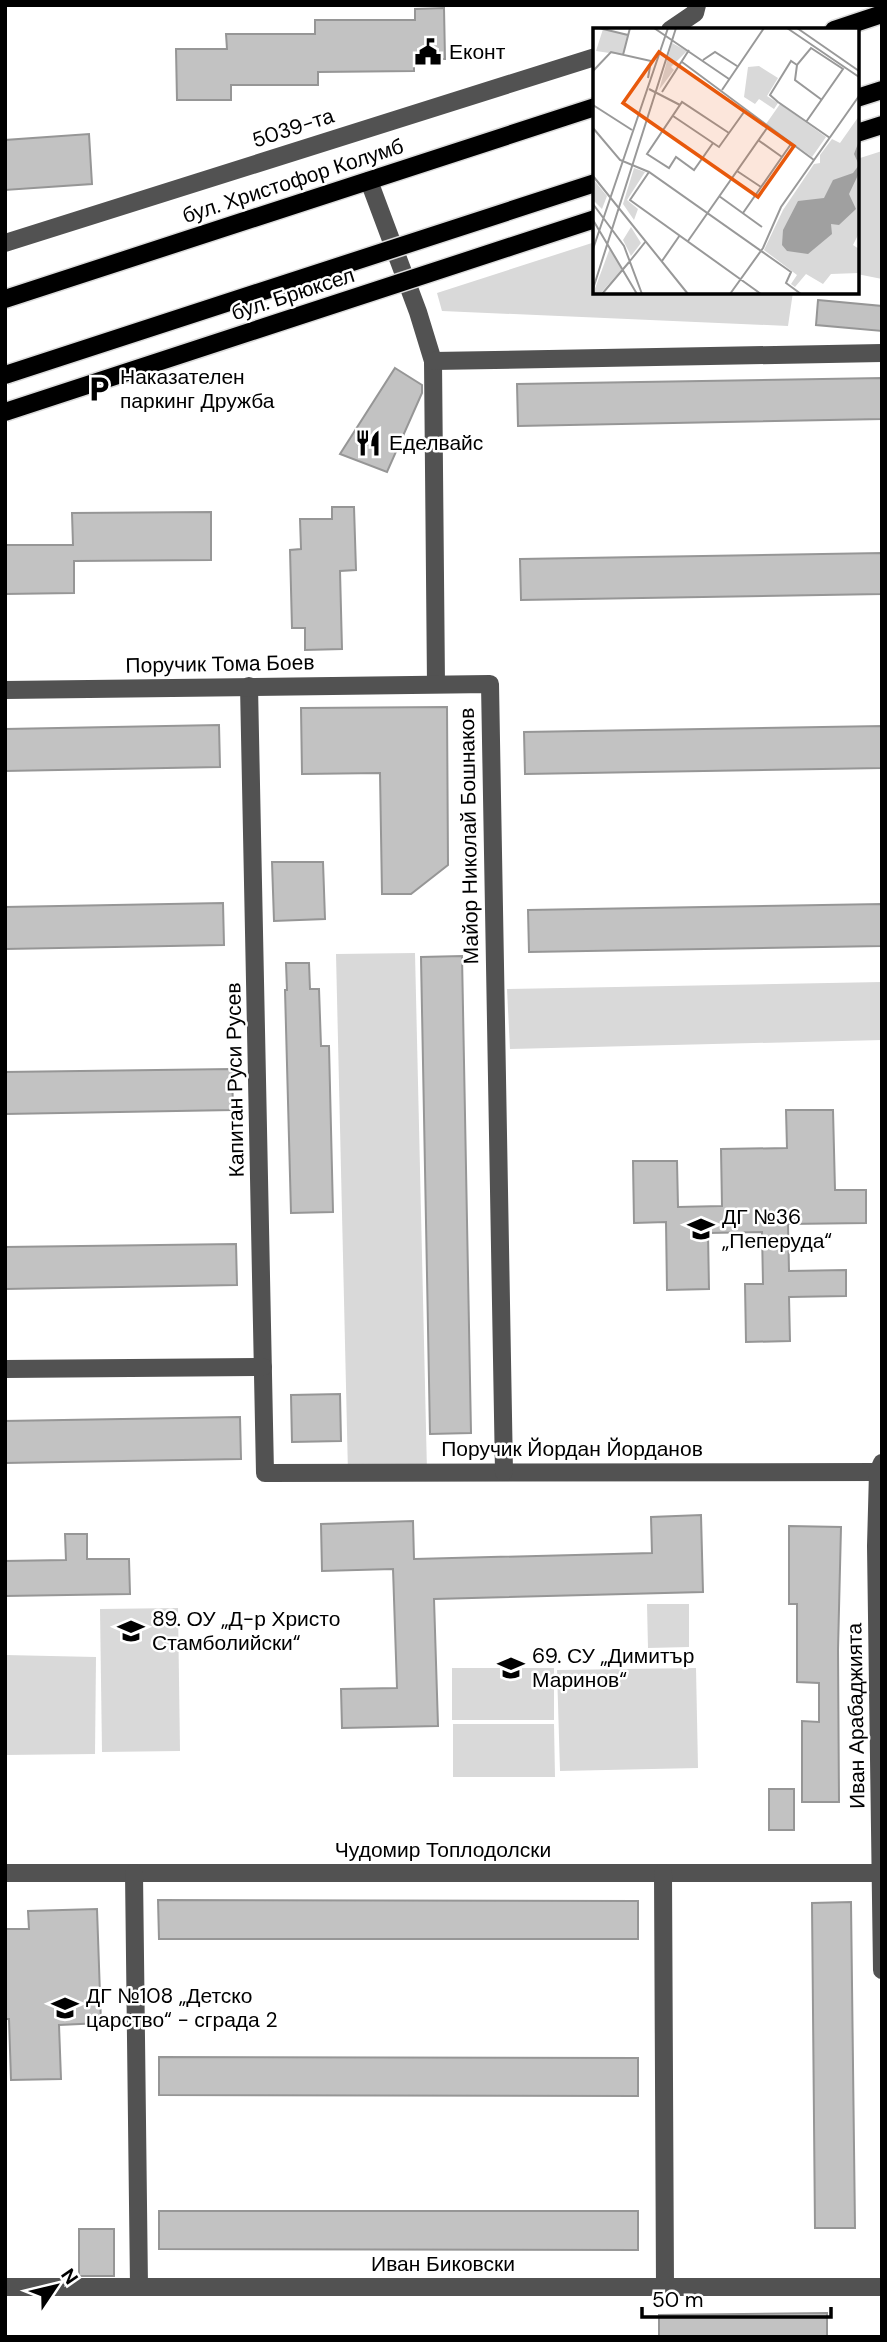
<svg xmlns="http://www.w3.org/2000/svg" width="887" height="2342" font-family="'DM Sans',sans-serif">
<rect width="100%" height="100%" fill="#fff"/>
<g fill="#d9d9d9">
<path d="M882 151V279L857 274V159Z"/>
<path d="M595 242V292H793L788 326 442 311 437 293Z"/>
<path d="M415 953 427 1472 348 1473 336 954Z"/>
<path d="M882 982V1040L510 1049 507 989Z"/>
<path d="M647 1604H689V1647L648 1648Z"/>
<path d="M178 1608 180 1751 102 1752 100 1609Z"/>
<path d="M5 1655 96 1657 95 1754 5 1755Z"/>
<rect x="452" y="1668" width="102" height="52"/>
<path d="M696 1668 698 1768 560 1771 557 1670Z"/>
<path d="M453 1724H554L555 1777H453Z"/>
</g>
<g fill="#c2c2c2" stroke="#969696" stroke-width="2">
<path d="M444 8 445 59H414V71L318 72V85H231V100H177L176 49H227L226 34H315V20H415V9Z"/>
<path d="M89 134 92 184 5 190V140Z"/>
<path d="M818 300 882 306V331L816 325Z"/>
<path d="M395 368 422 385V393L387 472 340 454Z"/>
<path d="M882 378V419L518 426 517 384Z"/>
<path d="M332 507H354L356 570 340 571 342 649 305 650V628H292L290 550 301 549 300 519H332Z"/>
<path d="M211 512V560L74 561V593L5 594V545H73L72 513Z"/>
<path d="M882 553V594L521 600 520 559Z"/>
<path d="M447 707 448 865 411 894H382L380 773 302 774 301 708Z"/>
<path d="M219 725 220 767 5 771V729Z"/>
<path d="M882 726V768L525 774 524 732Z"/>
<path d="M272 862H323L325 919 274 921Z"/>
<path d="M223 903 224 945 5 949V907Z"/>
<path d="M882 904V946L529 952 528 910Z"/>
<path d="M462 956 471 1433 430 1434 421 957Z"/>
<path d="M286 963H309L310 989H319L321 1046H329L333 1212 291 1213 285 990H287Z"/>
<path d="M232 1069 233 1110 5 1114V1072Z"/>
<path d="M786 1110H833L835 1190H866V1223L788 1224 789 1271 846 1270V1296L789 1297 790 1341 746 1342 745 1284H763L762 1232 708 1233 709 1289 667 1290 666 1222 634 1223 633 1161H677L678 1207 722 1206 721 1149 787 1148Z"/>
<path d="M236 1244 237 1285 5 1289V1247Z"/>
<path d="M340 1394 341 1441 292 1442 291 1395Z"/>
<path d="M240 1417 241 1459 5 1463V1421Z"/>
<path d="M701 1515 703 1592 434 1599 438 1726 342 1728 341 1689 397 1688 393 1569 322 1571 321 1524 413 1521 414 1559 652 1553 651 1517Z"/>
<path d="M789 1526 841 1527 838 1650 839 1802H802V1721L819 1722V1683L797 1682V1604H789Z"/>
<path d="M65 1534H87V1559H129L130 1594 5 1596V1561L66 1560Z"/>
<rect x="769" y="1789" width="25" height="41"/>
<path d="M158 1900 638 1901V1939H159Z"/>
<path d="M851 1902 855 2228H815L812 1903Z"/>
<path d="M97 1909 101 2023 59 2025 61 2079 11 2080 9 2019H5V1929H29L28 1911Z"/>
<path d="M159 2057 638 2058V2096L159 2095Z"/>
<path d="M159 2211H638V2250L159 2249Z"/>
<rect x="79" y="2229" width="35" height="47"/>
<path d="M827 2313V2337H659V2315Z"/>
</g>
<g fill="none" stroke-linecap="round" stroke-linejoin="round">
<g stroke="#dbdbdb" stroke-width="21">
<g id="major">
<path d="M834 30 882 14"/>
<path d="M857 98 882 90"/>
<path d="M857 133 882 125"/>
<path d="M5 299 595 107"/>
</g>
</g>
<g stroke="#525252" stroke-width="18">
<path d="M670 30 695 13 697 5"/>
<path d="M369 181 418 312 433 361 436 684"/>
<path d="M5 243 595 57"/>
<path d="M433 361 882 353"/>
<path d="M249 686 265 1473 878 1472"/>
<path d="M5 690 490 684 504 1472"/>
<path d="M5 1369 263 1367"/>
<path d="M882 1463 878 1472 876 1546 882 1970"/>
<path d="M5 1873H880"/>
<path d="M134 1873 139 2287"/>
<path d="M663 1873 665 2286"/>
<path d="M5 2287H882"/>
</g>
<use href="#major" stroke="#000" stroke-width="18"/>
<g stroke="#dbdbdb" stroke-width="21" stroke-linecap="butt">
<g id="major-bridge">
<path d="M5 375 595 183"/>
<path d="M5 412 595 219"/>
</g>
</g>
<use href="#major-bridge" stroke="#000" stroke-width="18"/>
</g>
<defs>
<g id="civic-bare" transform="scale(2.1)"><path d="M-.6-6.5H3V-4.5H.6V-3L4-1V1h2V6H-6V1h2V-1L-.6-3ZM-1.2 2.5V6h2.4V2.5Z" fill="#000" stroke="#fff" stroke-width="2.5" paint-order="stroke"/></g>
<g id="parking-bare" transform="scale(2.1)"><path d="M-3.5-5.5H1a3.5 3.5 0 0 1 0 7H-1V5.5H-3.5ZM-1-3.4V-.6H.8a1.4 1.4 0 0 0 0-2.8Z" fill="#000" stroke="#fff" stroke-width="2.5" paint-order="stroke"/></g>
<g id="restaurant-bare" transform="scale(2.1)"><path d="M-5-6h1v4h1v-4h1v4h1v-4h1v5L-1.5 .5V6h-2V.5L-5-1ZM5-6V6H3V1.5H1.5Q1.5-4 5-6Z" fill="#000" stroke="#fff" stroke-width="2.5" paint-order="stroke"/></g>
<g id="school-bare" transform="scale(2.1)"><path d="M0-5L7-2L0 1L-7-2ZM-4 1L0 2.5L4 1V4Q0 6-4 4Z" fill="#000" stroke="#fff" stroke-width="2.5" paint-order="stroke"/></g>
</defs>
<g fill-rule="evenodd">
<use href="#civic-bare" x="428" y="52"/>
<use href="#parking-bare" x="99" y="389"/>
<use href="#restaurant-bare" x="368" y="443"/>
<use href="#school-bare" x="701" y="1229"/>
<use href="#school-bare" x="131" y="1631"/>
<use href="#school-bare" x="511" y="1668"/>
<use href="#school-bare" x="65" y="2008"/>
</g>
<g text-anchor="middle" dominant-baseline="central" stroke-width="5" stroke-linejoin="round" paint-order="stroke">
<g font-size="21" fill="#000" stroke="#fff" text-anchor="start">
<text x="449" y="52">Еконт</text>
<text x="120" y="377">Наказателен<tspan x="120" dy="24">паркинг Дружба</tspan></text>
<text x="389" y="443">Еделвайс</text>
<text x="722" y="1217">ДГ №36<tspan x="722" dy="24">„Пеперуда“</tspan></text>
<text x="152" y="1619">89. ОУ „Д-р Христо<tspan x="152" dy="24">Стамболийски“</tspan></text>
<text x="532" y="1656">69. СУ „Димитър<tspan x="532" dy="24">Маринов“</tspan></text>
<text x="86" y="1996">ДГ №108 „Детско<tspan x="86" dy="24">царство“ - сграда 2</tspan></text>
</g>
<g font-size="21" fill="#000" stroke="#fff">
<text transform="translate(293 128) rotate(-18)">5039-та</text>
<text transform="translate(293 181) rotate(-18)">бул. Христофор Колумб</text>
<text transform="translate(293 294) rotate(-18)">бул. Брюксел</text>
<text transform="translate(220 664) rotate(-1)">Поручик Тома Боев</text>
<text transform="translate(469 836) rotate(-91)">Майор Николай Бошнаков</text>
<text transform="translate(235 1080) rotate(-91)">Капитан Руси Русев</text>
<text x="572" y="1449">Поручик Йордан Йорданов</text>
<text transform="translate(856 1716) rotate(-91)">Иван Арабаджията</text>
<text x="443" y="1850">Чудомир Топлодолски</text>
<text x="443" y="2264">Иван Биковски</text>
</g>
</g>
<g transform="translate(593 28)">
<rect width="266" height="266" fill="#fff"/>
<path d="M10 1 35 7 30 27 3 23ZM79 15 94 23 78 39 81 42 66 62ZM166 38 185 50 174 68 185 75 181 81 166 71 162 76 151 69 155 39ZM187 76 233 109 219 129 173 96ZM266 88V205L260 217 266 221V245L238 246 230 256 213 246 202 259 198 256 204 247 171 222 190 182 221 136 227 135V127L239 111 247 115ZM41 140 52 144 34 172 45 181 41 192 30 176ZM0 151 14 168 9 181 0 172ZM38 199 48 215 38 228 30 212ZM17 220 29 241 7 266H0Z" fill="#d9d9d9"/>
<path d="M266 113V145L256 166 263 181 246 197 238 196 239 206 215 226 194 223 189 217 190 202 205 173 231 170 240 152 260 145 266 137 261 126Z" fill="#a0a0a0"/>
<path fill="none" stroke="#999" stroke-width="2" d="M6 0 35 7M61 0 136 51M194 0 266 49M204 0 266 43M30 27 37 0M110 32 122 24 144 38M89 34 221 132M204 37 202 52 229 72M0 43 18 24 58 33 55 50M56 61 87 77M129 62 171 0M69 64 96 22M0 77 39 102M80 88 126 119 151 84M213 94 250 41 218 20 204 37 198 33 177 67 185 74 237 110M0 100 27 132 56 144 198 244 193 255 208 266M165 112 189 129M120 115 101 142 83 129 76 140 54 126 89 74 136 105M144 143 168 159M56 144 37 172 168 266M0 148 95 266M126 168 169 199M0 176 31 218 49 266M150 185 198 116M0 192 44 266M95 213 174 100M0 221 75 0M37 233 53 213M69 233 87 207M0 261 83 0M9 266 37 233M137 266 170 220 188 179 266 68"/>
<path fill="#e8590c" fill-opacity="0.15" stroke="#e8590c" stroke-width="3.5" d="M66 24 201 118 165 169 30 75Z"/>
<rect width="266" height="266" fill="none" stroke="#000" stroke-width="3.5"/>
</g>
<rect width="887" height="2342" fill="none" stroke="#000000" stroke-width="14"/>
<g transform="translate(56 2286) rotate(55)" stroke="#ffffff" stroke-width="5" paint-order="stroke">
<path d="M0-5L12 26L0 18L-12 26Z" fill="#000000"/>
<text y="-10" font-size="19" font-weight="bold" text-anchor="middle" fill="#000000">N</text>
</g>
<path d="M642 2307v10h189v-10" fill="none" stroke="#000000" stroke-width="3.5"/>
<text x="652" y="2307" font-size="21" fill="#000000" stroke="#ffffff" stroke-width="5" paint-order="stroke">50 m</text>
</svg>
